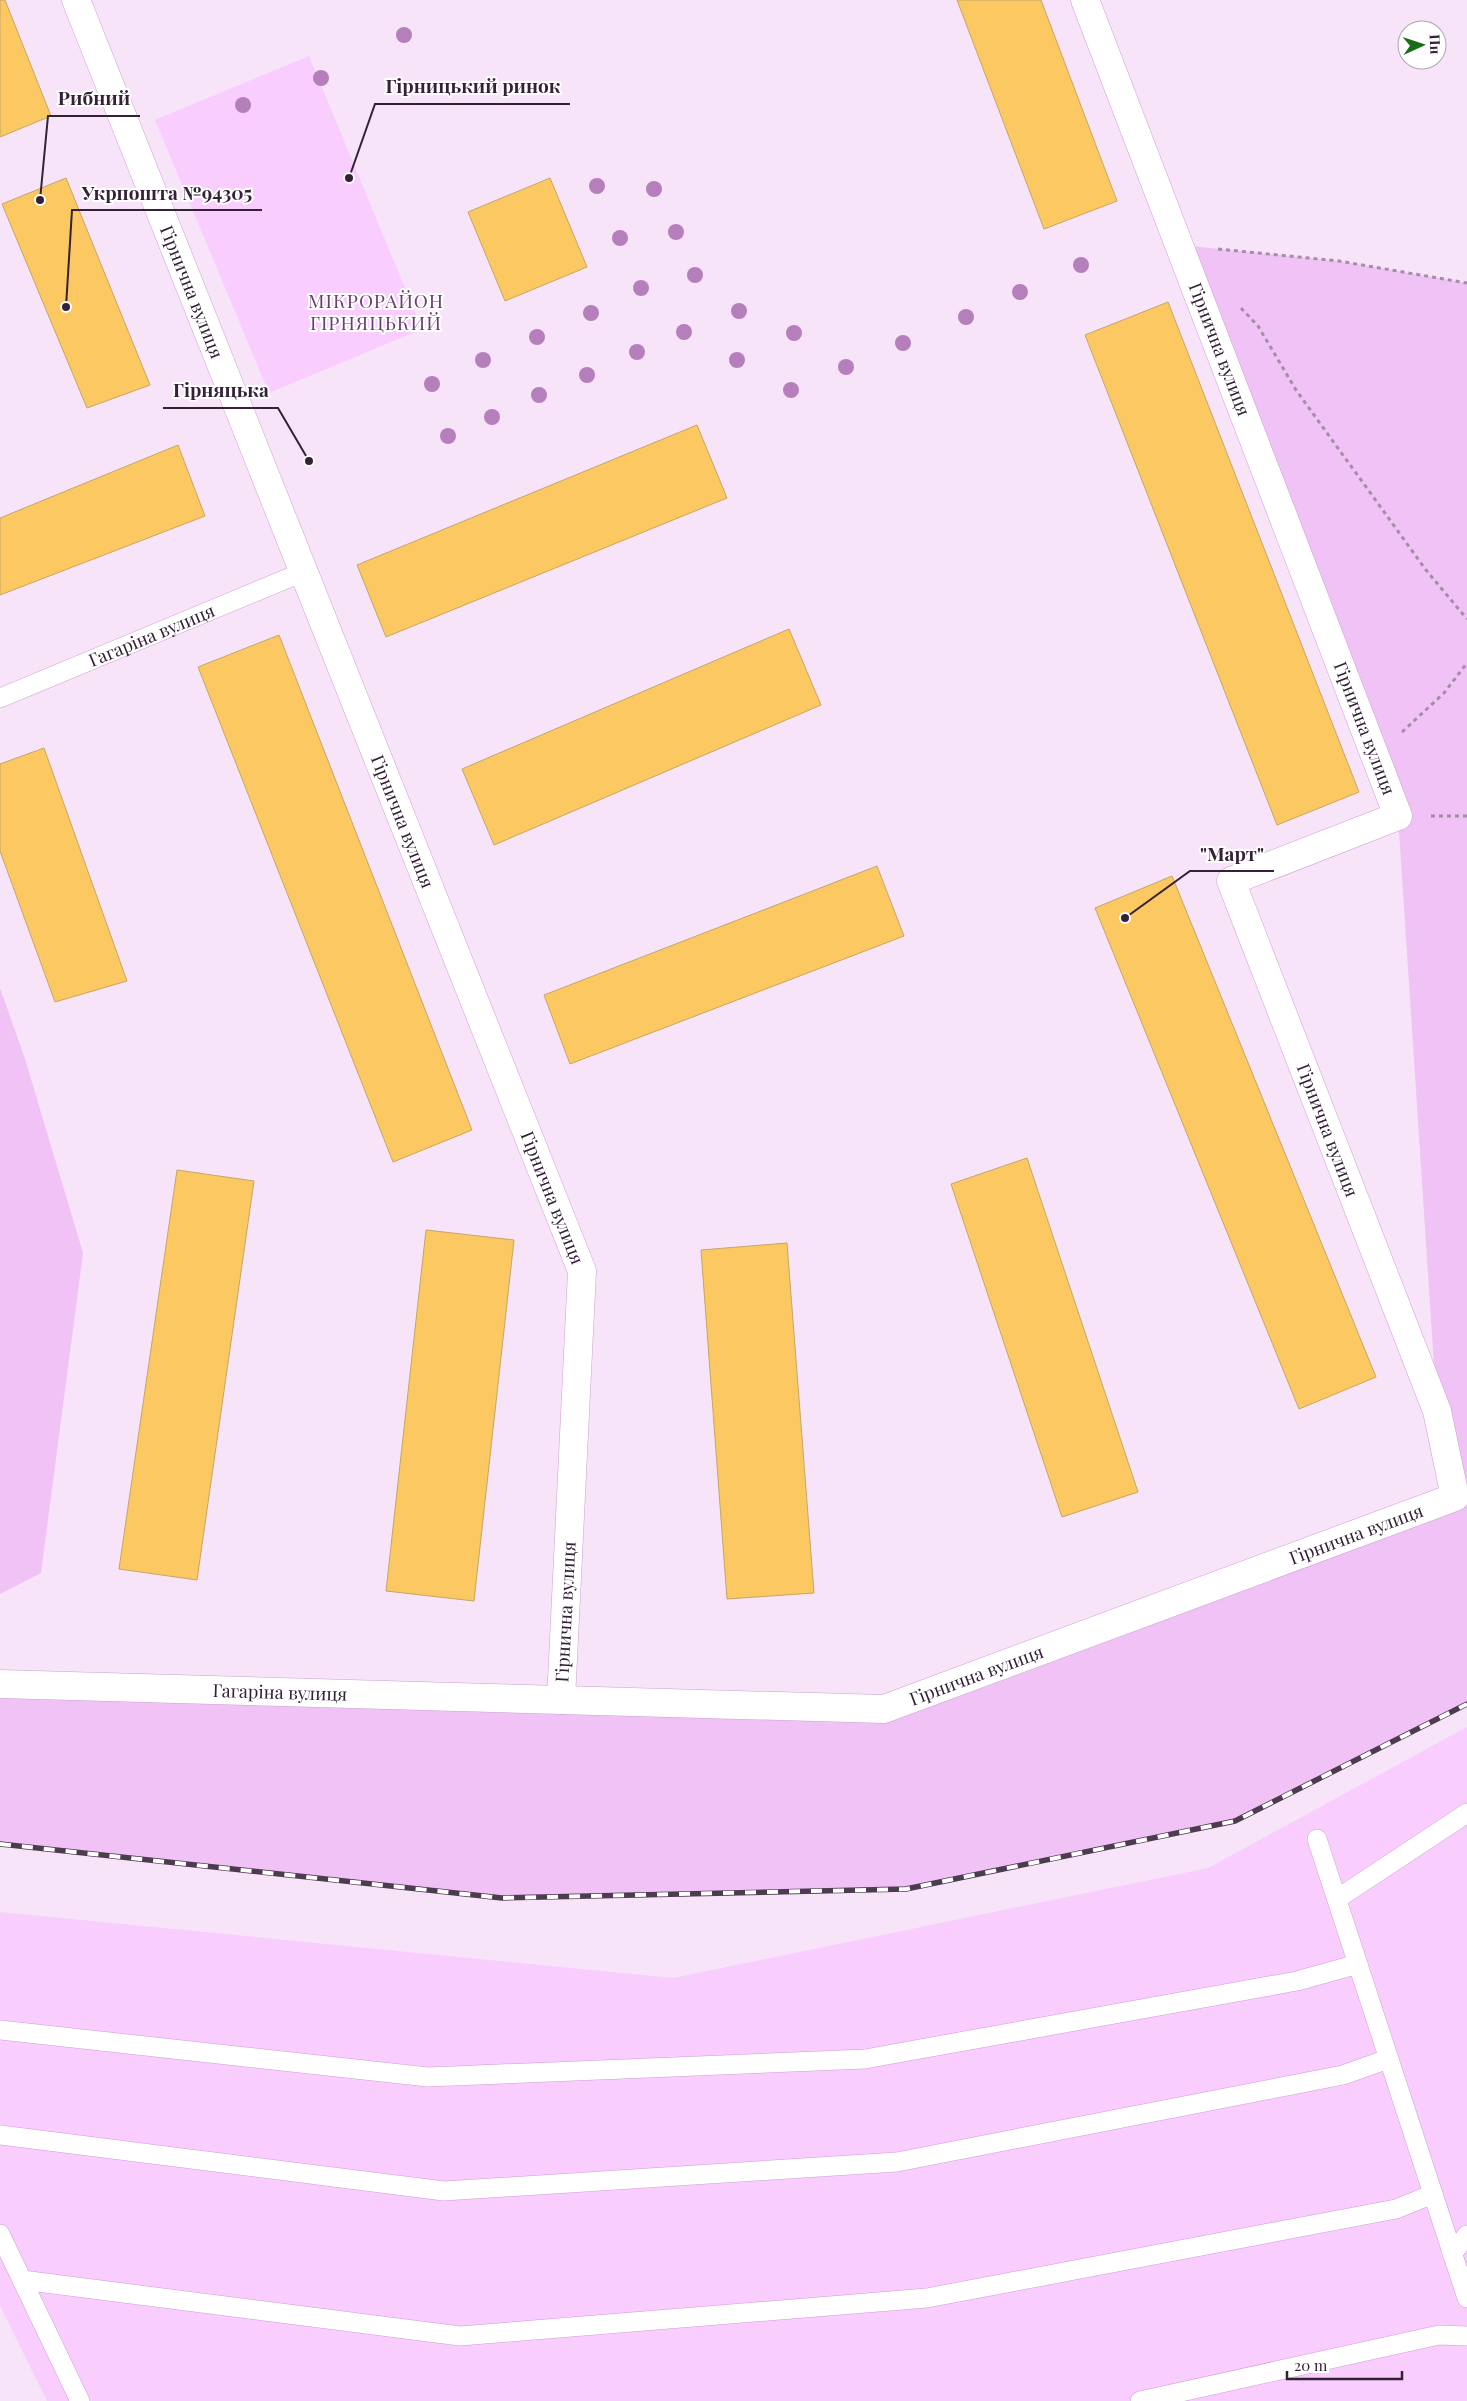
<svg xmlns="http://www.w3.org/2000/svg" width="1467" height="2401" font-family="'Playfair Display',serif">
<rect width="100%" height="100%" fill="#f7e4f9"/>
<g fill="#f9cdfe">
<path d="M309 56 422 329 269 393 155 120Z"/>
<path d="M1467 1727V2401H47L0 2306V1912L673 1978 1208 1868Z"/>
</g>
<g fill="#f1c2f6">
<path d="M1180 245 1339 261 1467 283V1704L1235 1821 906 1889 502 1898 0 1844V1684L884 1709 1455 1497 1437 1411 1398 816Z"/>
<path d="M0 988 25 1059 83 1253 41 1573 0 1594Z"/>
</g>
<g fill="#fbc861" stroke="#c6a667">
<path d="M0 0H5L51 116 0 137Z"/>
<path d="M957 0H1041L1117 201 1044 229Z"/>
<path d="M66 178 150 385 87 408 2 204Z"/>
<path d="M550 178 587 267 505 301 468 212Z"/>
<path d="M1168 302 1359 792 1277 825 1085 335Z"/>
<path d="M697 425 727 498 386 637 357 565Z"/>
<path d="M178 445 205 516 0 595V518Z"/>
<path d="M789 629 821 705 494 845 462 769Z"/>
<path d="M279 635 472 1130 393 1162 198 667Z"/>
<path d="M44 748 127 981 55 1002 0 851V764Z"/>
<path d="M877 866 904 936 570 1064 544 995Z"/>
<path d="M1172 876 1376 1377 1299 1409 1095 908Z"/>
<path d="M1027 1158 1138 1492 1062 1517 951 1184Z"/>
<path d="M177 1170 254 1181 197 1580 119 1569Z"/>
<path d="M426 1230 514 1240 474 1601 386 1591Z"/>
<path d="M787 1243 814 1593 727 1599 701 1250Z"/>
</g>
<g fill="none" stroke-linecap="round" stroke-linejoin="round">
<g stroke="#cd9fd3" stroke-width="20">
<g id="lane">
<path id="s1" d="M0 698 303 572"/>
<path d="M1317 1839 1467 2298"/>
<path d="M1337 1899 1467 1813"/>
<path d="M0 2030 428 2077 865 2059 1297 1981 1358 1964"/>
<path d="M0 2135 444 2191 897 2162 1343 2075 1388 2059"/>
<path d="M0 2234 80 2401"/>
<path d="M1452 2254 1467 2235"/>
<path d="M22 2280 460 2336 927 2298 1396 2209 1433 2194"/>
<path d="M1140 2401 1439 2335 1467 2336"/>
</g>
</g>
<g stroke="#cd9fd3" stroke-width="29">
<g id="street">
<path id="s2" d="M76 0 582 1271 561 1700 884 1709 1455 1497 1437 1411 1231 881 1398 816 1085 0"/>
<path id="s3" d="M0 1684 561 1700"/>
</g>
</g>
<g stroke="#a28fa4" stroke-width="3" stroke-dasharray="4 4" stroke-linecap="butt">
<path d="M1218 249 1339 261 1467 283"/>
<path d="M1241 308 1258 326 1296 390 1426 570 1467 619"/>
<path d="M1402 732 1444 693 1467 663"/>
<path d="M1431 816H1467"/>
</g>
<use href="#lane" stroke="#fff" stroke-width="19"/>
<use href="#street" stroke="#fff" stroke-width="28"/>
<g stroke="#4d3b50" stroke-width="5.5">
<path id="rail" d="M0 1844 502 1898 906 1889 1235 1821 1467 1704"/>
</g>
<use href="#rail" stroke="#fff" stroke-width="4" stroke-dasharray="11" stroke-linecap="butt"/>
</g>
<g fill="#b57fbc">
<circle cx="404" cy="35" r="8"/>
<circle cx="321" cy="78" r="8"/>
<circle cx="243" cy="105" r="8"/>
<circle cx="597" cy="186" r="8"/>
<circle cx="654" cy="189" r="8"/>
<circle cx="676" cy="232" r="8"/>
<circle cx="620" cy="238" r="8"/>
<circle cx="1081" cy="265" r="8"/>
<circle cx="695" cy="275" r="8"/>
<circle cx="641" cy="288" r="8"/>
<circle cx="1020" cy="292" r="8"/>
<circle cx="739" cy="311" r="8"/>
<circle cx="591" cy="313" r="8"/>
<circle cx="966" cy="317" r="8"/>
<circle cx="684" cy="332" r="8"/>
<circle cx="794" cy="333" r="8"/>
<circle cx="537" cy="337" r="8"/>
<circle cx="903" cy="343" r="8"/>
<circle cx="637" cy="352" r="8"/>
<circle cx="483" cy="360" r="8"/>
<circle cx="737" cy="360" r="8"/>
<circle cx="846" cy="367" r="8"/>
<circle cx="587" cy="375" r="8"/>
<circle cx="432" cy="384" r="8"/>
<circle cx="791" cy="390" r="8"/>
<circle cx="539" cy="395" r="8"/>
<circle cx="492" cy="417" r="8"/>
<circle cx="448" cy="436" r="8"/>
</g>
<g text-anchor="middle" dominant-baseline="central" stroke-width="4" stroke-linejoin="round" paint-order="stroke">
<g font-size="18" fill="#332136" stroke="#fff">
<text stroke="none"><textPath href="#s2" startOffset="314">Гірнична вулиця</textPath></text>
<text transform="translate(1220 349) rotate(69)">Гірнична вулиця</text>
<text stroke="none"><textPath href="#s1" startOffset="164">Гагаріна вулиця</textPath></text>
<text transform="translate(1365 728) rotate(69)">Гірнична вулиця</text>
<text stroke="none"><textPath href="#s2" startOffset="884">Гірнична вулиця</textPath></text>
<text transform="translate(1328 1130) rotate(69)">Гірнична вулиця</text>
<text stroke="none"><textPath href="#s2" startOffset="1289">Гірнична вулиця</textPath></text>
<text stroke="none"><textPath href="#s2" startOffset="2624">Гірнична вулиця</textPath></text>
<text transform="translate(565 1612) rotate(-87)">Гірнична вулиця</text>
<text stroke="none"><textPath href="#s2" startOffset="2219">Гірнична вулиця</textPath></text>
<text stroke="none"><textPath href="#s3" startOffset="280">Гагаріна вулиця</textPath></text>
</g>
<g font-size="19" letter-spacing="1" fill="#693f6e" stroke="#fff">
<text x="376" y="300">МІКРОРАЙОН<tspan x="376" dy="22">ГІРНЯЦЬКИЙ</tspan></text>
</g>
</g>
<path fill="none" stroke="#332136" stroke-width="2" d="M349 178L375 104H570M40 200L48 116H140M66 307L72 210H262M309 461L278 408H163M1125 918L1190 871H1274"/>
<g fill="#332136" stroke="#fff" stroke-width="2">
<circle cx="349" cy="178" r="5"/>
<circle cx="40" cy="200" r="5"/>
<circle cx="66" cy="307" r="5"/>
<circle cx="309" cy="461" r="5"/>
<circle cx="1125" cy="918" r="5"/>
</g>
<g font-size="19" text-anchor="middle" font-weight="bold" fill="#332136" stroke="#fff" stroke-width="4" stroke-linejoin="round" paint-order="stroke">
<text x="473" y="93">Гірницький ринок</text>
<text x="94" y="105">Рибний</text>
<text x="167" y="200">Укрпошта №94305</text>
<text x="221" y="397">Гірняцька</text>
<text x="1232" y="861">"Март"</text>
</g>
<g transform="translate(1422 45) rotate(87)"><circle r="24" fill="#ffffff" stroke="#ada6af"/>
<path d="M0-4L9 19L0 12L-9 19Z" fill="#186e17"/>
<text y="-8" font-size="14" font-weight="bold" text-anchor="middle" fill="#332136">Пн</text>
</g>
<path d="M1287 2371v8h115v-8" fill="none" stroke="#332136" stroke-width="2.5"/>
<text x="1294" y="2371" font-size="15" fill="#332136" stroke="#ffffff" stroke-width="4" paint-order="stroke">20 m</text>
</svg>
